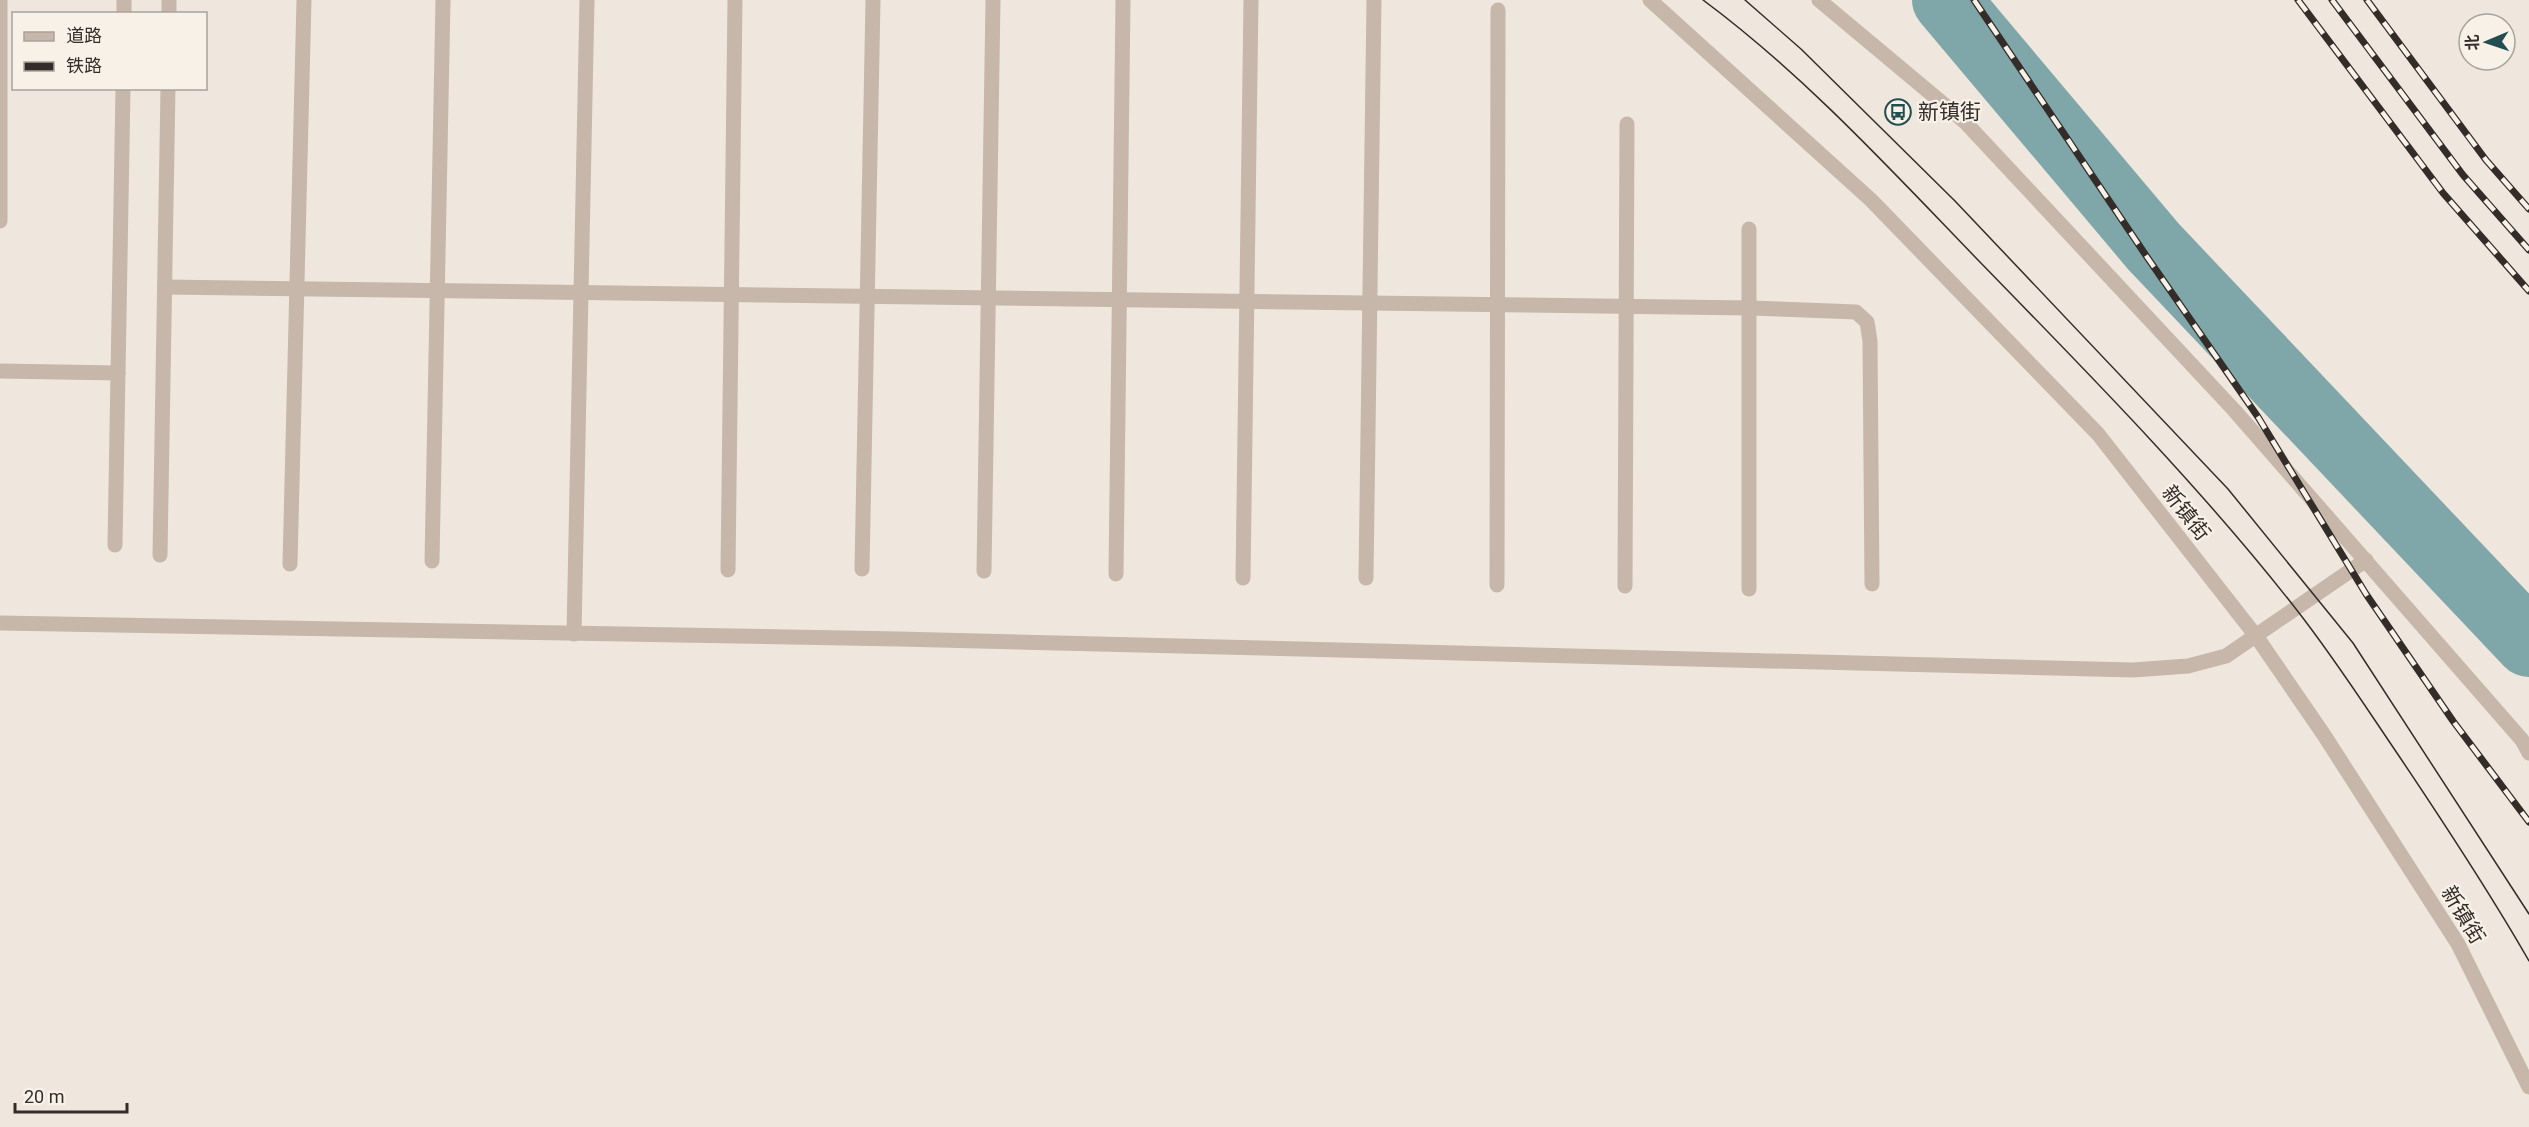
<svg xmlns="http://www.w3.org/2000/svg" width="2529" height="1127" font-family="Roboto,'Noto Sans SC',sans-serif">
<rect width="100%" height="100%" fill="#efe7dd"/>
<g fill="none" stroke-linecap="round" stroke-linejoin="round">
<path stroke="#7fa6a9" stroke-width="68" d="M1946 0 2153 246 2529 643"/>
<g stroke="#c6b7aa" stroke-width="15">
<path d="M124 14V0"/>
<path d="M169 14V0"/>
<path d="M0 221V0"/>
<path d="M1749 229V589"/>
<path d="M165 287 1751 308 1856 312 1867 322 1870 341 1872 584"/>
<path d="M0 371 118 373"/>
<path d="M115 545 123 88"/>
<path d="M160 555 168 88"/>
<path d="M432 561 443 0"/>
<path d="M290 564 304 0"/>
<path d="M862 569 873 0"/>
<path d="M728 570 735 0"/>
<path d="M984 571 993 0"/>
<path d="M1116 574 1123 0"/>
<path d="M1243 578 1251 0"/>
<path d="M1366 578 1374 0"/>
<path d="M1497 585 1498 10"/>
<path d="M1625 586 1627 124"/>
<path d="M0 623 899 639 2133 670 2188 666 2226 656 2366 560"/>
<path d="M574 634 587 0"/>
</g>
<g stroke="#c6b7aa" stroke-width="15">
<path d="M1650 0 1871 200 2098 434 2256 636 2324 735 2458 944 2529 1087"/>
<path d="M1819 0 1965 122 2234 410 2522 740 2529 753"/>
</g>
<g stroke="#342c29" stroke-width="1.5">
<path d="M1703 0C1804 75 1890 169 1977 259 2087 372 2199 485 2296 609 2333 656 2365 706 2399 756 2444 823 2489 891 2529 961"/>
<path d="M1745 0 1801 49 1955 201 2228 489 2353 643 2529 914"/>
</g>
<g stroke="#342c29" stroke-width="7">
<g id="rail">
<path d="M1974 0 2147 257 2258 417 2366 594 2453 721 2529 822"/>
<path d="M2298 0 2443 193 2529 291"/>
<path d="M2332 0 2463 175 2529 250"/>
<path d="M2367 0 2486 160 2529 209"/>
</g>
</g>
<use href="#rail" stroke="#f7f1e8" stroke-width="4.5" stroke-dasharray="14" stroke-linecap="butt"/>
</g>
<defs>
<g id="bus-ring" transform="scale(1.35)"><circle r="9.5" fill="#f7f1e8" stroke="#234d51" stroke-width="1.5"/><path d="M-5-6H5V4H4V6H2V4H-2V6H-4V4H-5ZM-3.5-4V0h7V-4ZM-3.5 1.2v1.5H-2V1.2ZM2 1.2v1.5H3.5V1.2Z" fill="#234d51"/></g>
</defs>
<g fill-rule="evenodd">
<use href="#bus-ring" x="1898" y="112"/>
</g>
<g text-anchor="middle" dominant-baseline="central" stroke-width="4.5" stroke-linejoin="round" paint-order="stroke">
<g font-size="21" fill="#342c29" stroke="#f7f1e8" text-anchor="start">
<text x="1918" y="112">新镇街</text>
</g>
<g font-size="21" fill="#342c29" stroke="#f7f1e8">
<text transform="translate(2186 513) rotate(52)">新镇街</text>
<text transform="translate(2463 915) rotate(59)">新镇街</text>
</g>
</g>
<rect x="12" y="12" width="195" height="78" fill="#f7f1e8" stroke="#a9a29c" stroke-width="1.5"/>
<rect x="24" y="32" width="30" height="9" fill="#c6b7aa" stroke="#a9a29c" stroke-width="1.5"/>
<text x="66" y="42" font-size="18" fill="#342c29">道路</text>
<rect x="24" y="62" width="30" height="9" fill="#342c29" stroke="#a9a29c" stroke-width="1.5"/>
<text x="66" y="72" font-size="18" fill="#342c29">铁路</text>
<g transform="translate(2487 42) rotate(268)"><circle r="28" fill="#f7f1e8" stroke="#a9a29c" stroke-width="1.5"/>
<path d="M0-4.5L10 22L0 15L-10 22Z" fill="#234d51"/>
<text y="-9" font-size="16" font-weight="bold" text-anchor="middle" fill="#342c29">北</text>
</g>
<path d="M15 1103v9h112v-9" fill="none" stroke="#342c29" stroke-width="3"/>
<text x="24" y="1103" font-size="18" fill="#342c29" stroke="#f7f1e8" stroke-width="4.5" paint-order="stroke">20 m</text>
</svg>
